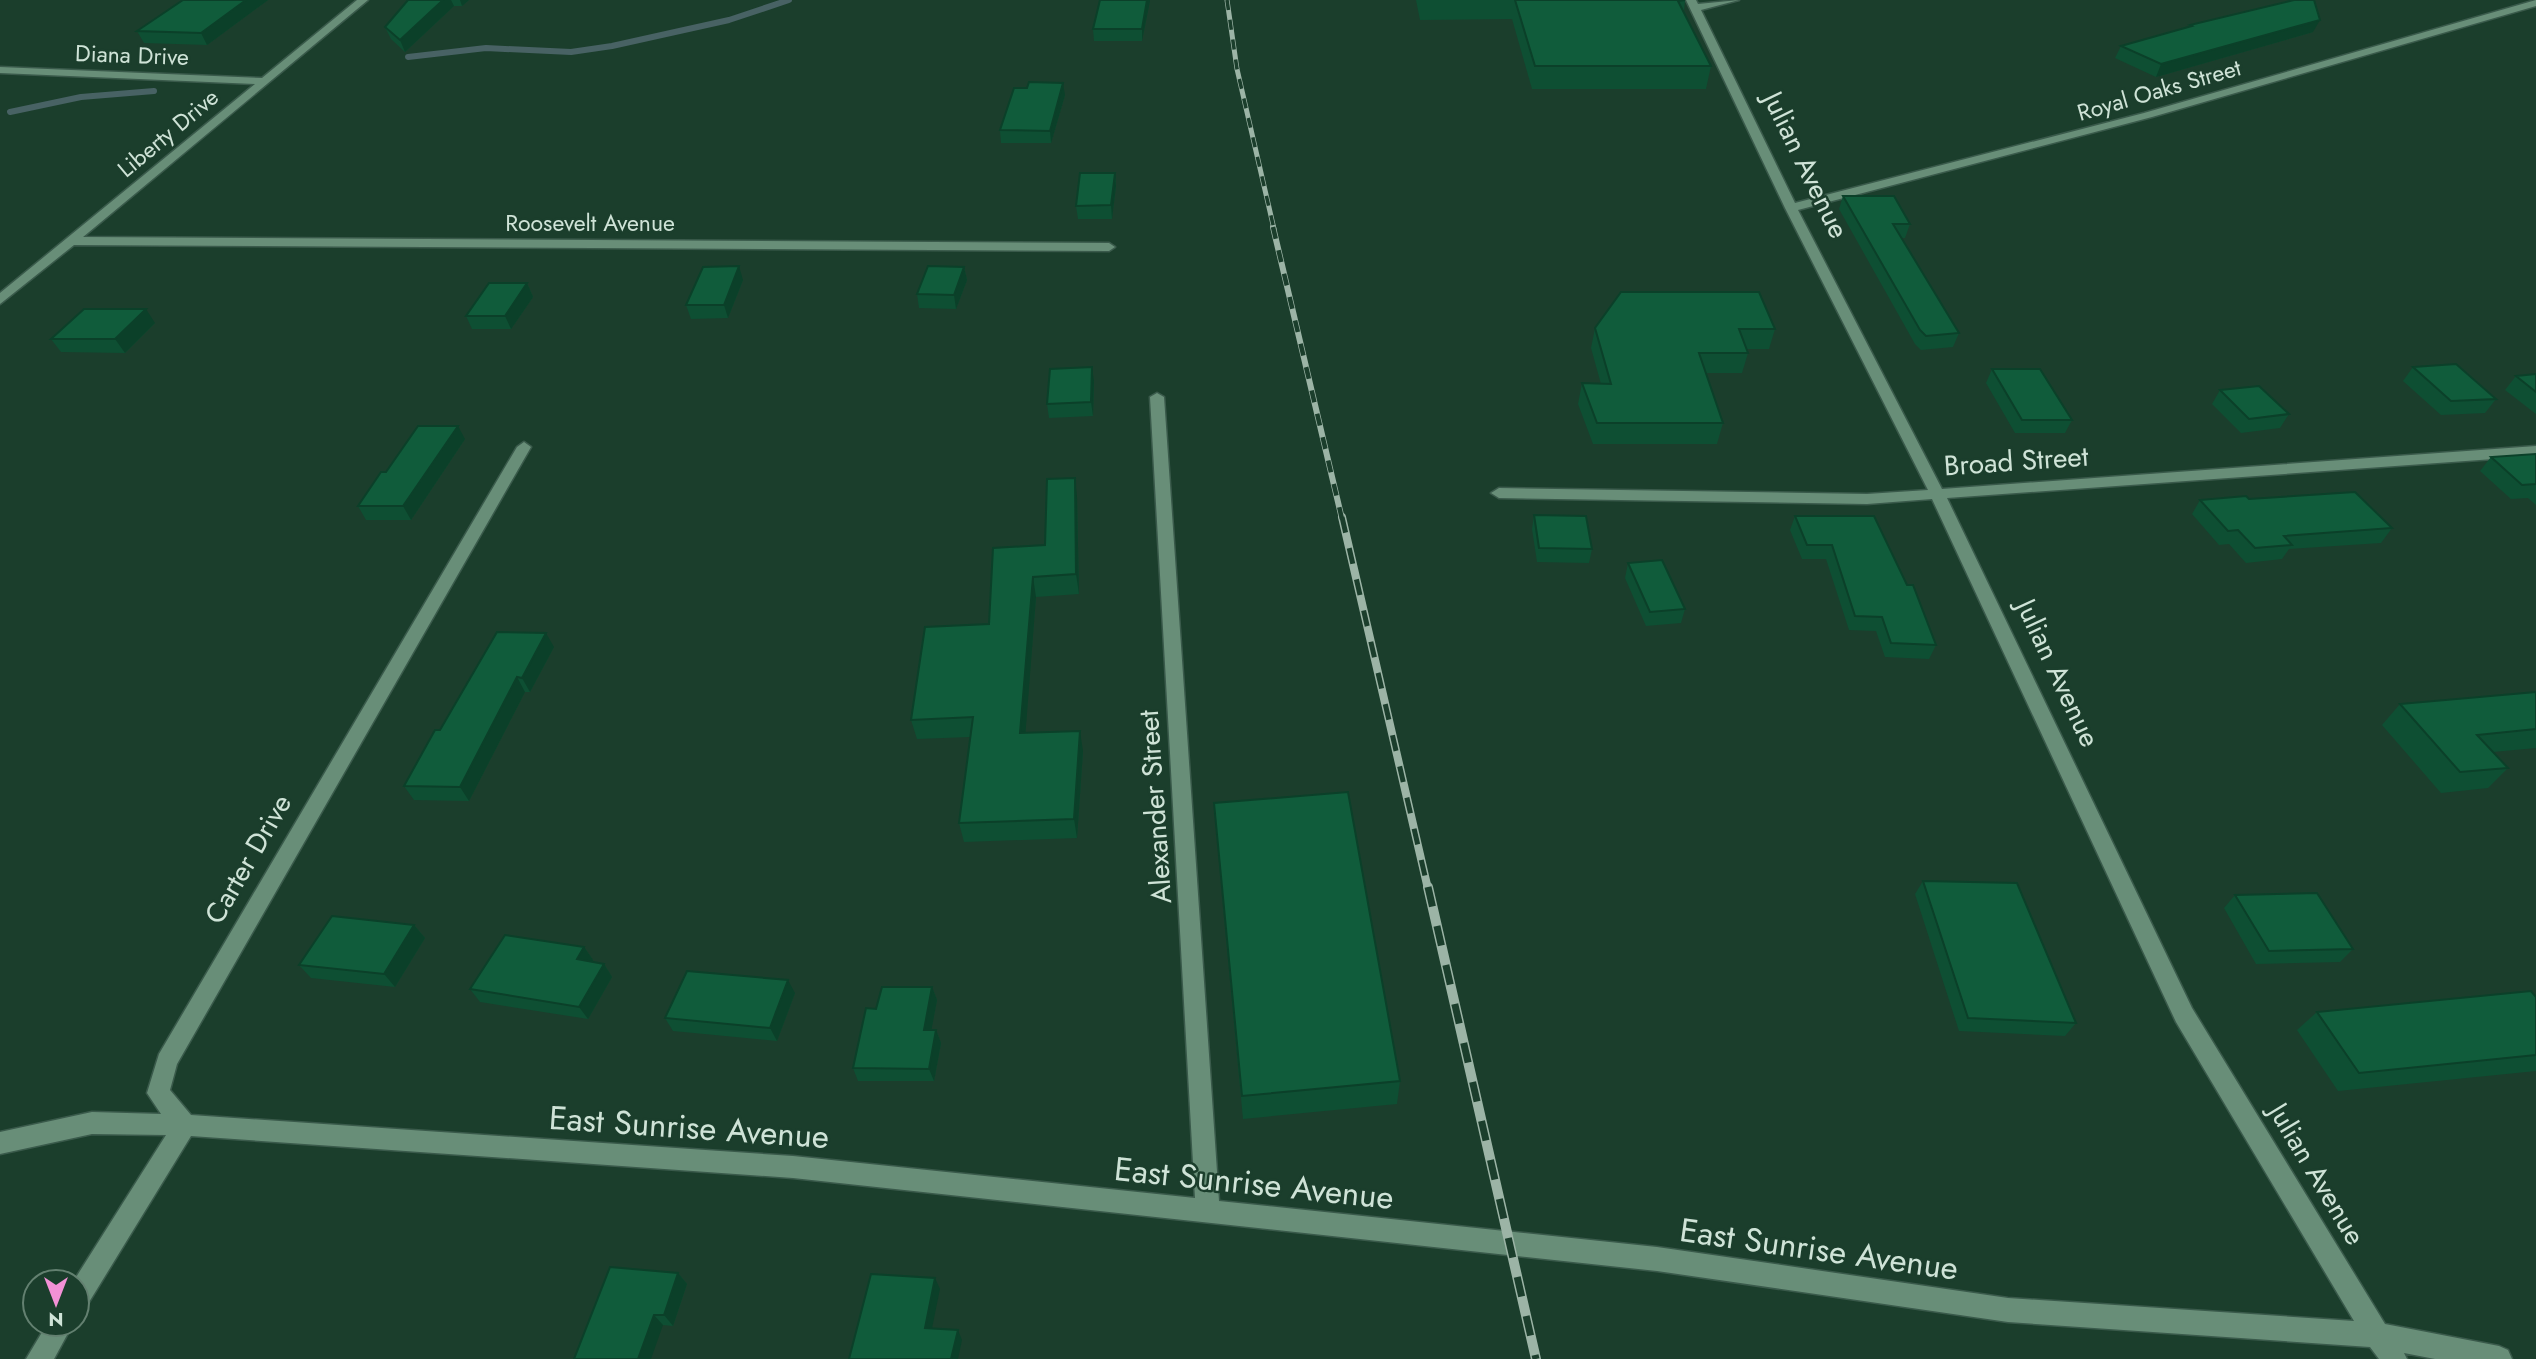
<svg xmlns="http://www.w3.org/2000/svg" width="2536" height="1359" font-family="Jost,sans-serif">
<rect width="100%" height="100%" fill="#1b3e2c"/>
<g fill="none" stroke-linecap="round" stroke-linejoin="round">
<g stroke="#486264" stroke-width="6">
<path d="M408 57 486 48 571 52 612 46 729 20 789 0"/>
<path d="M10 112 81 97 154 91"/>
</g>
<g stroke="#3a5a4b" stroke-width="3">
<g id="minor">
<path d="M357 0H368L83 237 1109 243 1115 247 1109 251 74 245 0 304V293L255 84 0 73V67L262 78Z"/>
<path d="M1686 0H1696L1698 4 1739 0 1701 10 1795 203 2144 113 2536 0V6L2152 117 1798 210 1942 489 2536 446V456L1947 498 2192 1008 2385 1324 2499 1346 2508 1350 2512 1359H2435L2404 1353 2407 1359H2379L2370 1347 2008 1322 1657 1271 793 1178 191 1136 86 1307 77 1310V1282H73L166 1135 92 1134 0 1154V1132L92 1112 161 1114 147 1093 159 1054 517 447 524 442 531 447 177 1064 170 1090 191 1115 793 1156 1195 1198 1150 397 1157 393 1164 397 1219 1201 1657 1247 2008 1298 2354 1321 2176 1022 1932 499 1867 504 1499 498 1491 493 1499 488 1867 494 1928 490 1785 208Z"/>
<path d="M47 1324H73L54 1359H26Z"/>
</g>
</g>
<use href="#minor" fill="#688e78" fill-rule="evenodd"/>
<g stroke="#9cb4a6" stroke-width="5">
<path id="rail-far3" d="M1227 0 1237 69 1274 229"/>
</g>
<g stroke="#9cb4a6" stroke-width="6">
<path id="rail-far2" d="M1273 227 1342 519"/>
</g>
<g stroke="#9cb4a6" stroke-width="8">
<path id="rail-far1" d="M1342 517 1428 889"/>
</g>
<g stroke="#9cb4a6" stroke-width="10">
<path id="rail" d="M1428 887 1536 1359"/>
</g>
<use href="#rail-far3" stroke="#1b3e2c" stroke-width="3.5" stroke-dasharray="10" stroke-linecap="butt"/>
<use href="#rail-far2" stroke="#1b3e2c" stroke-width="4.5" stroke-dasharray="12" stroke-linecap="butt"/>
<use href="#rail-far1" stroke="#1b3e2c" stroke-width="5" stroke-dasharray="16" stroke-linecap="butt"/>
<use href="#rail" stroke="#1b3e2c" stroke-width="7" stroke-dasharray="20" stroke-linecap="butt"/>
</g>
<g fill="#0e4f33">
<path d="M183 0H268L207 45 144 43 137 31Z"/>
<path d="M408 0H469L462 6H454L405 52 391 39 385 27Z"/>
<path d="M1066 0H1150L1142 41H1094L1093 29 1100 0Z"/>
<path d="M1416 0H1685L1684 11 1711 66 1706 89H1532L1512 19 1420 20Z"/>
<path d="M2190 25 2313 32 2156 77 2115 58 2121 46 2189 27Z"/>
<path d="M1065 95 1051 143H1001L1000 130Z"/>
<path d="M1115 173 1116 186 1112 219H1078L1076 206Z"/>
<path d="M1843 196 1910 224 1905 238H1901L1959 333 1953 347 1921 350 1915 344 1839 209Z"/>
<path d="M964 267 967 280 956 309 919 308 917 294Z"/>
<path d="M743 280 728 318 691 319 686 305Z"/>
<path d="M527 283 533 297 511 329H472L466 316Z"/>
<path d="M155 323 125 353 61 352 51 339Z"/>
<path d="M1595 328 1775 329 1769 349H1747L1748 353 1742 373H1706L1723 423 1717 444H1593L1578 404 1582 383 1601 384 1591 348Z"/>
<path d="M2413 367 2496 399 2485 413 2441 415 2403 381Z"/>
<path d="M1992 369 2072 420 2065 433H2015L1986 383Z"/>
<path d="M2536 374V414L2505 390 2516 376Z"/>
<path d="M1094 381 1093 416 1049 418 1047 404Z"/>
<path d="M2220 390 2289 414 2280 428 2241 433 2212 404Z"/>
<path d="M465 439 411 520H366L358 506 386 472Z"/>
<path d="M2536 454V505L2528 498 2511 499 2480 471 2491 457Z"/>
<path d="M1077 497 1079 594 1036 597 1025 733 1083 751 1077 838 964 842 959 823 970 737 917 739 911 720 989 624Z"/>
<path d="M2249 499 2392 528 2381 543 2289 549 2282 559 2246 563 2229 544 2219 545 2192 514 2200 500Z"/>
<path d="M1534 515 1592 549 1589 563 1537 562 1532 529Z"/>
<path d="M1795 516H1874L1936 645 1929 659 1885 657 1876 631 1849 630 1826 559H1802L1790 530Z"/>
<path d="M1628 563 1685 609 1681 623 1646 626 1625 578Z"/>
<path d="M554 647 530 692H525L469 801 414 800 404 786 440 730Z"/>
<path d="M2536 692V748L2493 752 2508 768 2488 788 2441 793 2382 725 2400 704Z"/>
<path d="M1214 803 1400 1081 1397 1104 1243 1119 1216 829Z"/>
<path d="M1923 881 2076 1023 2065 1036 1959 1031 1915 894Z"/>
<path d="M2235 895 2353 949 2340 962 2256 964 2224 908Z"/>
<path d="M414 925 425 938 395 987 311 978 299 965Z"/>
<path d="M584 947 593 960 592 962 604 964 612 977 588 1019 480 1002 470 989Z"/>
<path d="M932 987 937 1000 931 1030H936L941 1043 934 1081H858L853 1068 876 1009Z"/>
<path d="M795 993 777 1041 673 1031 665 1018Z"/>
<path d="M2536 997V1071L2338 1091 2297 1030 2317 1012Z"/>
<path d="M678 1273 687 1284 673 1326 663 1325 574 1359Z"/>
</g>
<g fill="#0b4029">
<path d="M246 0H268L207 45 201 33Z"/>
<path d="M443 0H451L454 6 405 52 400 40Z"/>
<path d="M460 0H469L462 6Z"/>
<path d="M1147 0H1150V1L1142 41V29Z"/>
<path d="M2320 20 2313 32 2156 77 2161 64Z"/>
<path d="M1063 83 1065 95 1051 143 1050 131Z"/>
<path d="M1115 173 1116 186 1112 219 1111 205Z"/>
<path d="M739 266 743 280 728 318 724 305Z"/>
<path d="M964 267 967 280 956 309 954 295Z"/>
<path d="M527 283 533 297 511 329 505 316Z"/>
<path d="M146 309 155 323 125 353 115 339Z"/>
<path d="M1092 367 1094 381 1093 416 1091 402Z"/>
<path d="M458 426 465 439 411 520 403 506Z"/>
<path d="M1075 478 1077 497 1079 594 1076 574Z"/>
<path d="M1033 577 1036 597 1024 752 1020 733Z"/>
<path d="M546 633 554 647 530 692 522 678Z"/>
<path d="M517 677 525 692 469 801 460 787Z"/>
<path d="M1080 731 1083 751 1077 838 1074 819Z"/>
<path d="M414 925 425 938 395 987 384 974Z"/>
<path d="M584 947 593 960 586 972 577 959Z"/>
<path d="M604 964 612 977 588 1019 579 1007Z"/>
<path d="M788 980 795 993 777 1041 770 1028Z"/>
<path d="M932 987 937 1000 929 1043 924 1030Z"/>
<path d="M936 1030 941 1043 934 1081 929 1069Z"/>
<path d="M678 1273 687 1284 673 1326 664 1315Z"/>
<path d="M935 1278 940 1289 930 1338 925 1328Z"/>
<path d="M654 1315 663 1325 651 1359H638Z"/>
<path d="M958 1330 962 1340 958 1359H951Z"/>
</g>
<g fill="#105c3b" stroke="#0b4029" stroke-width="2">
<path d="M183 0H246L201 33 137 31Z"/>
<path d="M408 0H443L400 40 385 27Z"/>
<path d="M1100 0H1147L1142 29H1093Z"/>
<path d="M1515 0H1685L1678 1 1711 66H1535Z"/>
<path d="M2294 0H2314L2320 20 2161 64 2121 46 2192 26 2190 25Z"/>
<path d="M1029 82 1063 83 1050 131 1000 130 1014 88H1027Z"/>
<path d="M1080 173H1115L1111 205 1076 206Z"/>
<path d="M1843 196H1894L1910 224H1893L1959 333 1926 336 1920 330Z"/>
<path d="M739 266 724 305H686L703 267Z"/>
<path d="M928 266 964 267 954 295 917 294Z"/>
<path d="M489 283H527L505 316H466Z"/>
<path d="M1621 292H1759L1775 329H1739L1748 353H1699L1723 423H1597L1582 383 1611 384 1595 328Z"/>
<path d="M84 309H146L115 339H51Z"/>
<path d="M2456 364 2496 399 2451 401 2413 367Z"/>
<path d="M1092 367 1091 402 1047 404 1050 369Z"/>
<path d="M1992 369H2040L2072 420H2022Z"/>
<path d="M2536 374V392L2516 376Z"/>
<path d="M2259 386 2289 414 2249 419 2220 390Z"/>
<path d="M418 426H458L403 506H358L381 472H386Z"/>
<path d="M2536 454V484L2522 485 2491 457Z"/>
<path d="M1075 478 1076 574 1033 577 1020 733 1080 731 1074 819 959 823 973 717 911 720 925 627 989 624 993 548 1045 545 1047 479Z"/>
<path d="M2355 492 2392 528 2284 536 2292 545 2255 548 2238 530 2228 531 2200 500 2246 496 2249 499Z"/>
<path d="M1534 515 1586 516 1592 549 1539 548Z"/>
<path d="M1795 516H1874L1907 585H1913L1936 645 1891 643 1882 617 1855 616 1832 545H1807Z"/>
<path d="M1662 560 1685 609 1650 612 1628 563Z"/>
<path d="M497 632 546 633 522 678 517 677 460 787 404 786 435 730H440Z"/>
<path d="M2536 692V729L2477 735 2508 768 2460 772 2400 704Z"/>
<path d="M1348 792 1400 1081 1242 1096 1214 803Z"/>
<path d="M1923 881 2017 883 2076 1023 1968 1018Z"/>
<path d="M2317 893 2353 949 2269 951 2235 895Z"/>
<path d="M332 916 414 925 384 974 299 965Z"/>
<path d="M505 935 584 947 577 959 604 964 579 1007 470 989Z"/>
<path d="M687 971 788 980 770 1028 665 1018Z"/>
<path d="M882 987H932L924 1030H936L929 1069 853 1068 866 1008 876 1009Z"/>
<path d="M2531 991 2536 997V1055L2359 1073 2317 1012Z"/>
<path d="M610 1267 678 1273 664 1315H654L638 1359H574Z"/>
<path d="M871 1274 935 1278 925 1328 958 1330 951 1359H849Z"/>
</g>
<g text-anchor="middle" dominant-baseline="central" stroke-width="5" stroke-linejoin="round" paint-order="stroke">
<g font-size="23" fill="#cfe3d7" stroke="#1b3e2c">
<text transform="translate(132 55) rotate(2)">Diana Drive</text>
<text transform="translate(2159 90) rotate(-16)">Royal Oaks Street</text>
<text transform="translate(168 133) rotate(-40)">Liberty Drive</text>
<text x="590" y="223">Roosevelt Avenue</text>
</g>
<g font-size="28" fill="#cfe3d7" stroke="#1b3e2c">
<text transform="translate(1806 165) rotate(64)">Julian Avenue</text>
<text transform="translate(2016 461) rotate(-4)">Broad Street</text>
<text transform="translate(2058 673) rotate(65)">Julian Avenue</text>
<text transform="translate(1155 807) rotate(-94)">Alexander Street</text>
<text transform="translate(248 859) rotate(-60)">Carter Drive</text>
<text transform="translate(2317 1174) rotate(59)">Julian Avenue</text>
</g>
<g font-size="33" fill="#cfe3d7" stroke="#1b3e2c">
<text transform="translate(689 1127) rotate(4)">East Sunrise Avenue</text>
<text transform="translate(1254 1183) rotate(6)">East Sunrise Avenue</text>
<text transform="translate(1819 1249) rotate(8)">East Sunrise Avenue</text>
</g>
</g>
<g transform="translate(56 1303) rotate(180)"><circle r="33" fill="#1b3e2c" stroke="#638070" stroke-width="2"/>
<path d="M0-5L12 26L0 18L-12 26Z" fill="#f391d6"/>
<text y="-10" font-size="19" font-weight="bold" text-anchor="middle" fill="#cfe3d7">N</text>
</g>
</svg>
